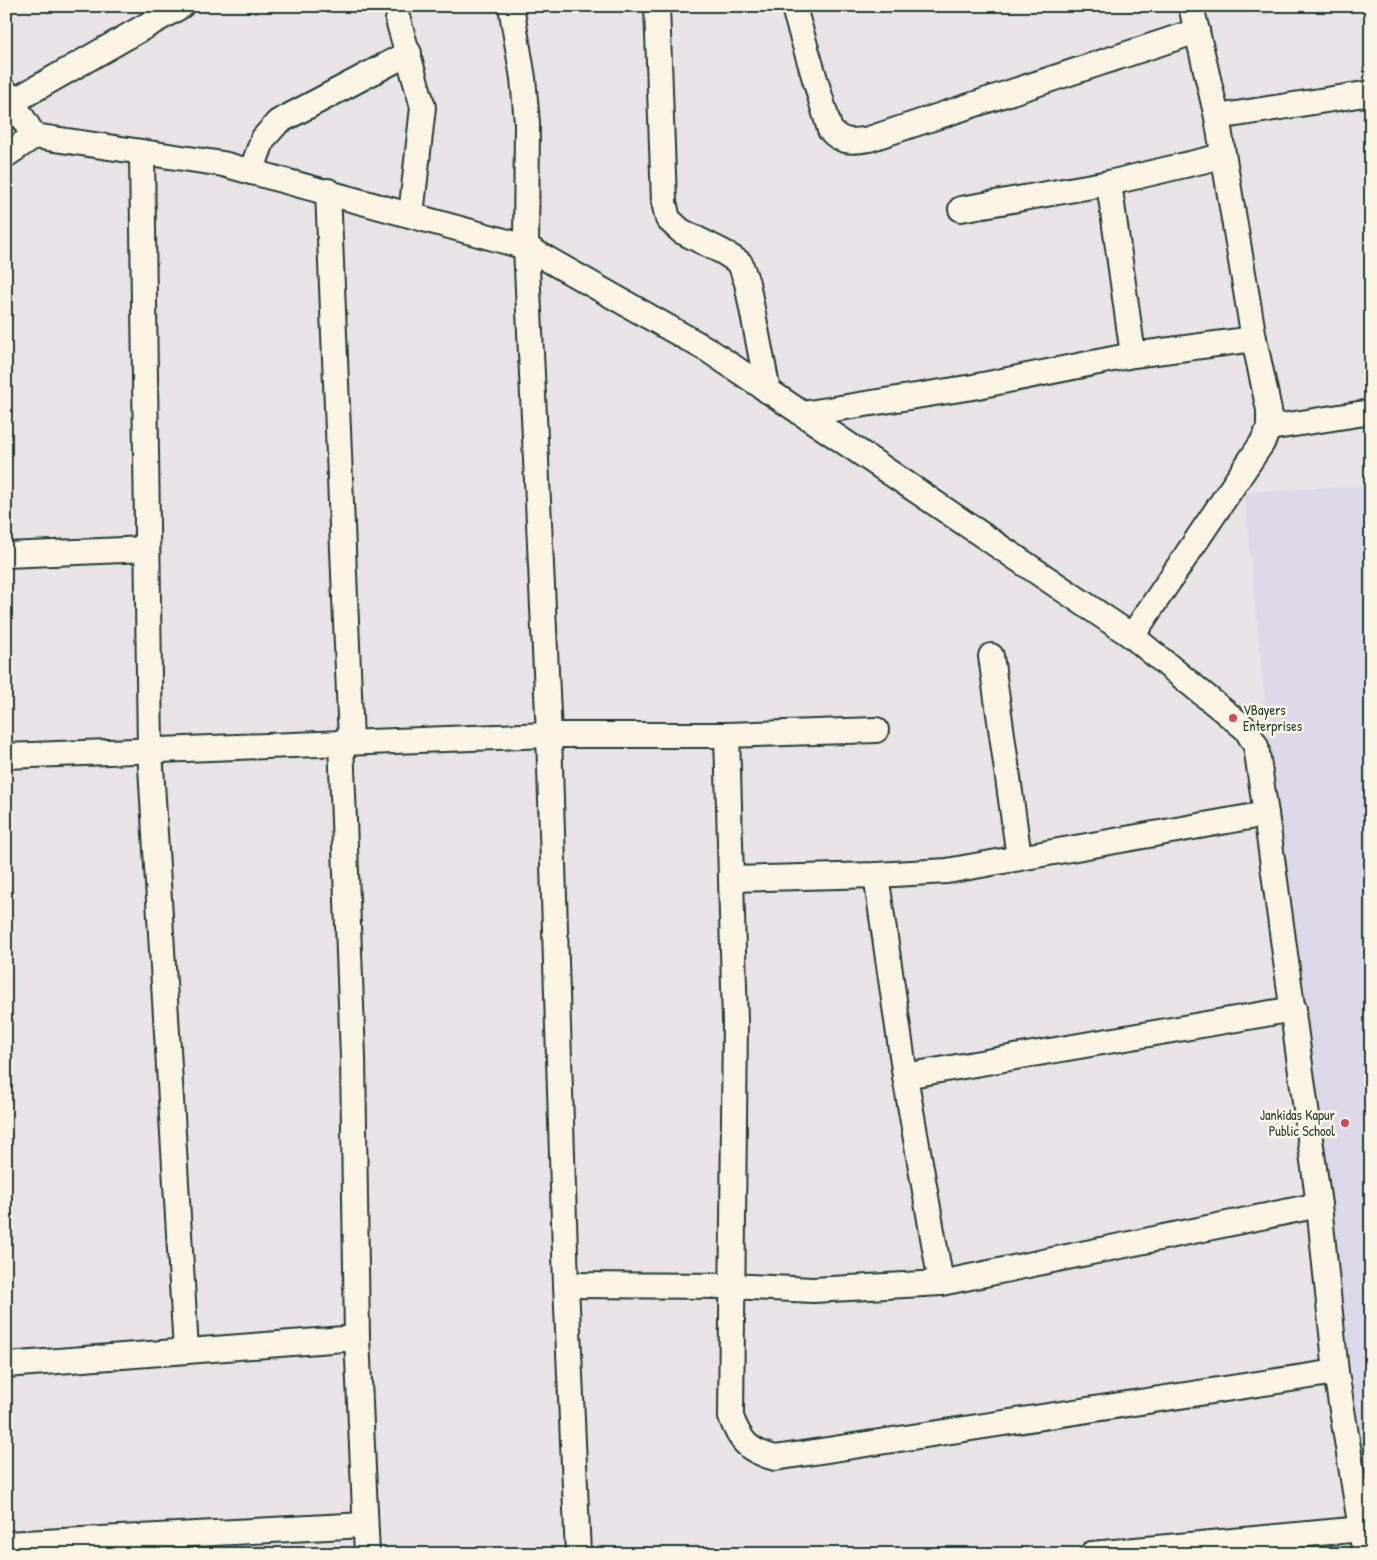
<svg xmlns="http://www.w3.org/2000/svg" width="1377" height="1560" font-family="'Patrick Hand',sans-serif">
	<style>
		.built { fill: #ded9ea }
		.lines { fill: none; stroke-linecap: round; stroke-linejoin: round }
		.minor-casing { stroke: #1f3d34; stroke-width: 28 }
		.minor { stroke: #fcf5e5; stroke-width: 24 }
		.poi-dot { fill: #d1495b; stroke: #fcf5e5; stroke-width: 2 }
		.labels { text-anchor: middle; stroke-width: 5; stroke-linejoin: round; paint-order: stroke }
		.poi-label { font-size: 14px; fill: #1f3d34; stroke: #fcf5e5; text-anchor: start }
	</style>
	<rect width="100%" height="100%" fill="#eae4e8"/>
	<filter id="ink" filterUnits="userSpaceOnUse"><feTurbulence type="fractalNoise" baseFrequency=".02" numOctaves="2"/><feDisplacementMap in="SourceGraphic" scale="10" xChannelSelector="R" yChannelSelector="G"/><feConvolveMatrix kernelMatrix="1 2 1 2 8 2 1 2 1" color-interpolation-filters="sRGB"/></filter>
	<g filter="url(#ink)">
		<g class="built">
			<path d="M1255 6H1323L1257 17Z"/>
			<path d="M1371 485V1524L1267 722 1244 492Z"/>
		</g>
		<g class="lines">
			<defs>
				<g id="minor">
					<path d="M511 6 523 78 527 123 526 247 549 735 566 1285 578 1554"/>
					<path d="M657 6 664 202 668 219 681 231 723 252 740 263 747 283 768 391"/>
					<path d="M796 6V15L830 130C842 143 852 142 869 139L1197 31"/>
					<path d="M398 20 423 107 411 215"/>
					<path d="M6 92 34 136 223 164 526 247 708 350 1132 636 1246 729 1256 746 1266 814 1319 1205 1336 1372 1365 1554"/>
					<path d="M12 102 181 6"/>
					<path d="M1217 117 1371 93"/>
					<path d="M142 154 150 750 186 1350"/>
					<path d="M6 155 34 136"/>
					<path d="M251 172 263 139 278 122 409 53"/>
					<path d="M1109 183 1133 355"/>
					<path d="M328 191 351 741"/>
					<path d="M961 209 1109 183 1223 156"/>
					<path d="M802 414 973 387 1133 355 1254 339"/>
					<path d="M1269 428 1371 412"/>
					<path d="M6 555 147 549"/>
					<path d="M1132 636 1262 443 1269 428V410L1254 339 1217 117 1191 6"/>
					<path d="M991 656 1019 857"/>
					<path d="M727 735 735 1022 731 1417C741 1443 749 1451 775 1458L1336 1372"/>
					<path d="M341 742 353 1057 357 1338 367 1554"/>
					<path d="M6 756 549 735H727L876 730"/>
					<path d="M876 875 905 1076 941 1283"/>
					<path d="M732 879 876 875 947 871 1266 814"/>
					<path d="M905 1076 1294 1009"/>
					<path d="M566 1285 731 1286 813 1290 941 1283 1319 1205"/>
					<path d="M6 1365 357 1338"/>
					<path d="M6 1544 365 1525"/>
					<path d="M1092 1554 1362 1529"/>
				</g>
			</defs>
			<use href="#minor" class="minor-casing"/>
			<use href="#minor" class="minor"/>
		</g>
	</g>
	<g class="poi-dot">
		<circle cx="1233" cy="718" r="5"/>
		<circle cx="1345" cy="1123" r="5"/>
	</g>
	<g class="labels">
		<g class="poi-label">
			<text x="1243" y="715">VBayers<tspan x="1243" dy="16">Enterprises</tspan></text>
			<text x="1335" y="1120" text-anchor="end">Jankidas Kapur<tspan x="1335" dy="16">Public School</tspan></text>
		</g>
	</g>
	<rect width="1377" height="1560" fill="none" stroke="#fcf5e5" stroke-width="25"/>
	<rect x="12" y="12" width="1352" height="1535" fill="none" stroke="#1f3d34" stroke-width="2" filter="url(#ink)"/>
</svg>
